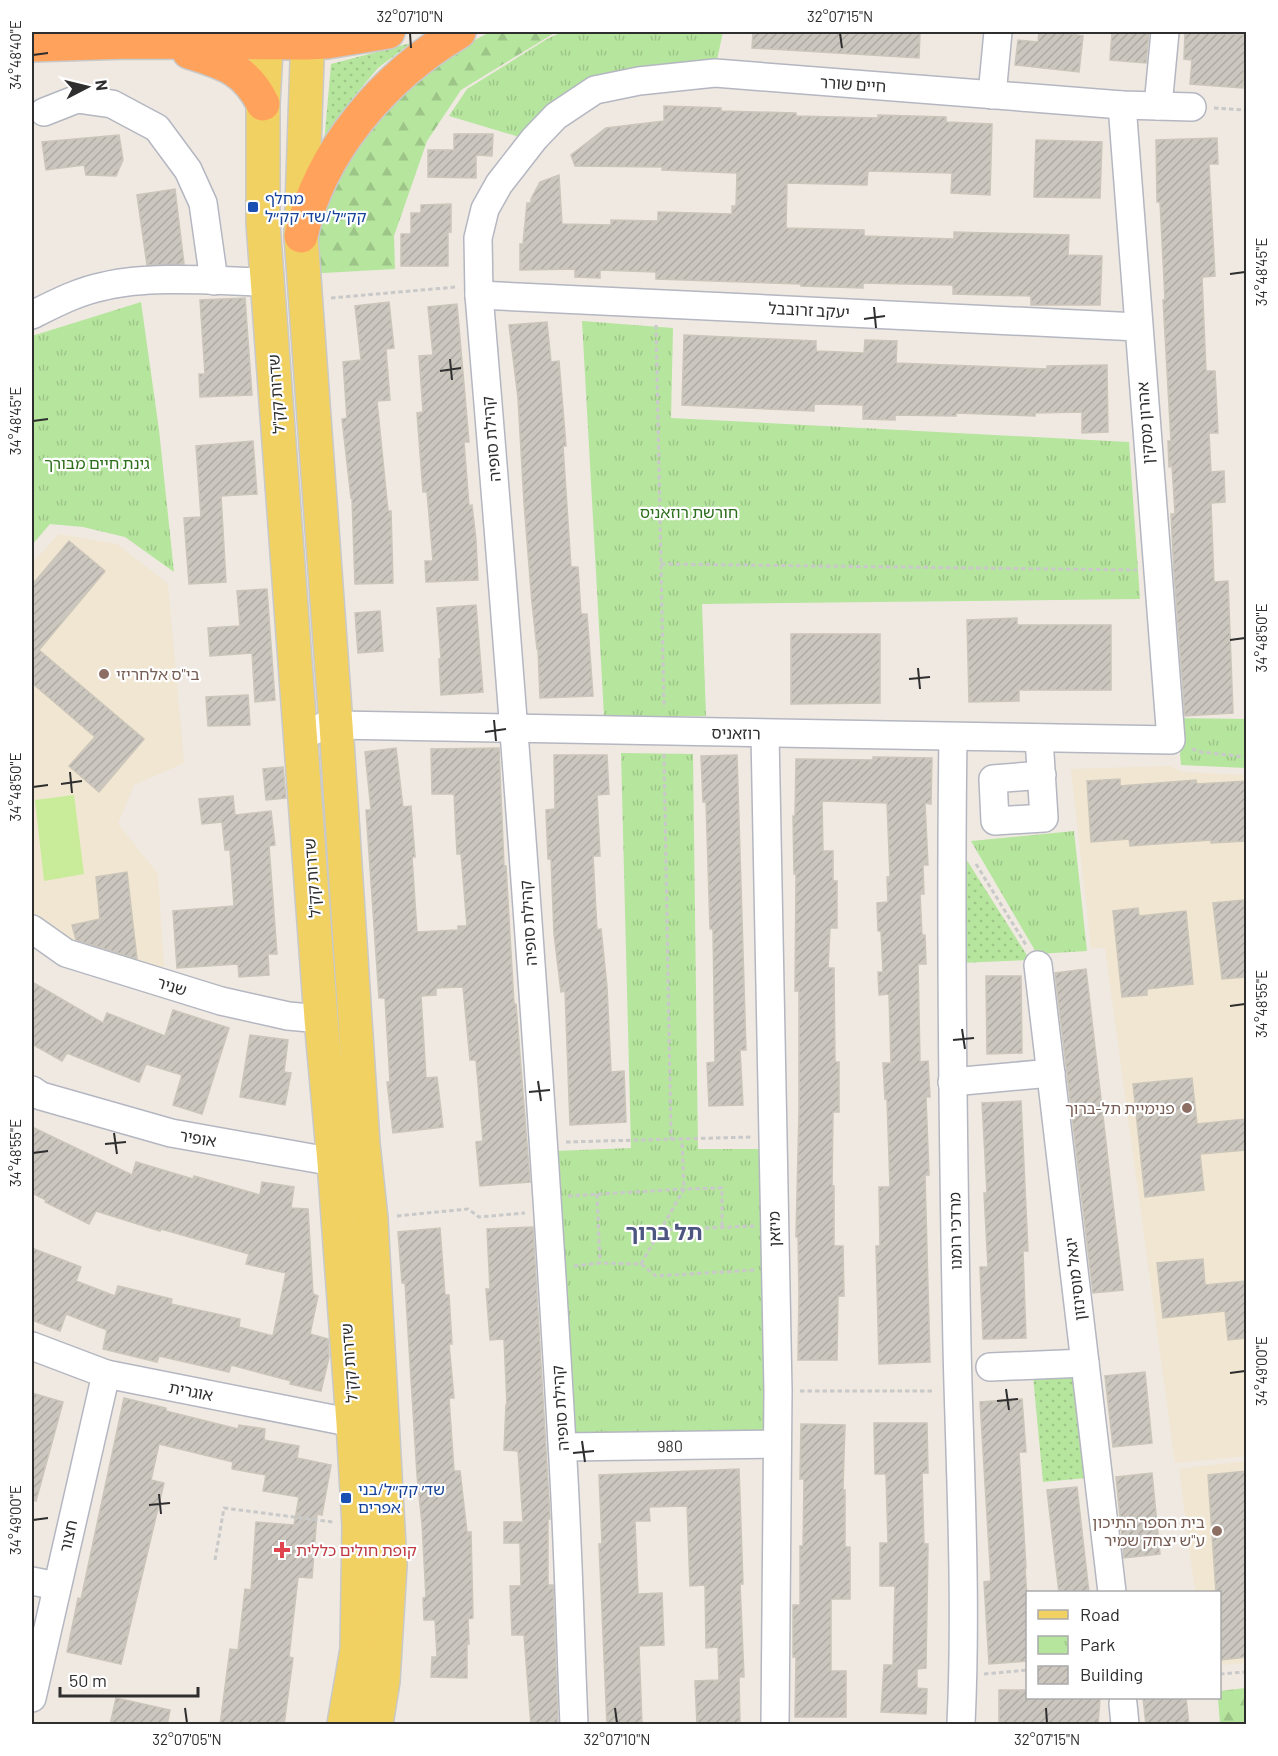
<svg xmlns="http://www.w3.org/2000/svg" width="1278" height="1756" font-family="Barlow,'Noto Sans Hebrew',sans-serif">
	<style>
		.education { fill: #f0e6d1 }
		.grass { fill: url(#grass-dots) }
		.forest { fill: url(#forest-firs) }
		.park { fill: url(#park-tufts) }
		.pitch { fill: #c9ec9a }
		.building { fill: url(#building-hatch); stroke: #cbc5ba; stroke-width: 1.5 }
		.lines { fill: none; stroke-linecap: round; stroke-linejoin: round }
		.minor-casing { stroke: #b4b7c1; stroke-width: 30 }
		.major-casing { stroke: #c9c9c9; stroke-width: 36 }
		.highway-casing { stroke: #c9c9c9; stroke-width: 36 }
		.path { stroke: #c9c9c9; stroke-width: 3; stroke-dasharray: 4.5 3; stroke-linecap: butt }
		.minor { stroke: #fff; stroke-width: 27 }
		.major { stroke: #f2d163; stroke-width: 33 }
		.highway { stroke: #ffa35c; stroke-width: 33 }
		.ticks { fill: none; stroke: #2e2e2e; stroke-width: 2 }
		.transit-dot { fill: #1a4fb4; stroke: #fff; stroke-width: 2 }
		.education-dot { fill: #8d6e63; stroke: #fff; stroke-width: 2 }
		.health-dot { fill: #e0444e; stroke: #fff; stroke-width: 2 }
		.labels { text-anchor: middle; stroke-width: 4.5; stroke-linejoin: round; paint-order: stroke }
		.street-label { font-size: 16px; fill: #2e2e2e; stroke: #fff }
		.transit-label { font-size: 16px; fill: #164399; stroke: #fff; text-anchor: start }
		.park-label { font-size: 16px; fill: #2c6e1b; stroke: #fff }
		.education-label { font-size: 16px; fill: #785e54; stroke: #fff; text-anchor: end }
		.health-label { font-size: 16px; fill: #be3a42; stroke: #fff; text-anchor: start }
		.district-label { font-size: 22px; font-weight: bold; fill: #4d5680; stroke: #fff }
		.neatline { fill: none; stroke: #2e2e2e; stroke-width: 2 }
		.ticks-label { font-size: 15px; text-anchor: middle; fill: #2e2e2e }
	</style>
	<defs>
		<pattern id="grass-dots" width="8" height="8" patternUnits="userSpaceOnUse" patternTransform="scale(1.5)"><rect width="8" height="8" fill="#b6e59e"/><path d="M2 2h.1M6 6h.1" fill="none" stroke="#9dc588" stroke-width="1.8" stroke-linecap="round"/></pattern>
		<pattern id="forest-firs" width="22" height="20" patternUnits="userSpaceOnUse" patternTransform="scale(1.5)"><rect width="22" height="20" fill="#b6e59e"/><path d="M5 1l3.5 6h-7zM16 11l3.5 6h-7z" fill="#9dc588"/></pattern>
		<pattern id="park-tufts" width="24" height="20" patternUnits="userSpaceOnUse" patternTransform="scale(1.5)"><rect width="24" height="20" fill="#b6e59e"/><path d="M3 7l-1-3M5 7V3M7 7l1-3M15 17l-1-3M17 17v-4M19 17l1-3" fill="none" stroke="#9dc588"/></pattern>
		<pattern id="building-hatch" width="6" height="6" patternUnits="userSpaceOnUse" patternTransform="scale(1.5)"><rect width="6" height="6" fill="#cbc7bf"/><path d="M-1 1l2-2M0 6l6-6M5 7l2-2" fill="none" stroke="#afaba4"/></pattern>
	</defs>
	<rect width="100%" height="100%" fill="#efe9e1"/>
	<g class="education">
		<path d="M59 534 117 544 168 584 184 763 134 785 118 824 158 874 164 966 138 975 32 928V563Z"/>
		<path d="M1170 766 1182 772 1246 775V1456L1175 1463 1105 948H1091L1071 769Z"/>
		<path d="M1246 1461V1663L1220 1665V1592H1195L1179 1469Z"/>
	</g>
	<g class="grass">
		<path d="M411 43 378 68 351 100 334 140 324 144 331 64Z"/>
		<path d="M961 851 1030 960 960 963Z"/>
		<path d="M1074 1370 1086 1478 1043 1482 1033 1376Z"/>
	</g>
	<g class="forest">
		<path d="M490 32H556L461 90 427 141 394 236 395 269 305 274 307 237 365 132 426 66Z"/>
		<path d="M1246 1688V1724H1220L1218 1698 1220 1691Z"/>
	</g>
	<g class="park">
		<path d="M562 32H723L715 69 628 79 523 138 449 116 467 89 547 39Z"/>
		<path d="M141 302 159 430 174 572 125 537 83 527 50 524 32 545V336Z"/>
		<path d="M582 321 673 328 671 418 1129 442 1140 599 702 604 706 716H604Z"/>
		<path d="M1177 718 1246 719V768L1181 765Z"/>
		<path d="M621 753 693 754 698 1149H763L766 1434 570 1440 555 1151 631 1148Z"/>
		<path d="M1074 831 1087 951 1037 954 971 841Z"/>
	</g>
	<path class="pitch" d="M74 795 84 874 44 881 35 800Z"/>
	<g class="building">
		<path d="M753 32H920L919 58 752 48Z"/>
		<path d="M1039 32H1070V34L1083 36 1079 72 1015 65 1018 40 1038 42Z"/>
		<path d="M1112 32H1149L1146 63 1110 60Z"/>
		<path d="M1185 32 1246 35 1243 88 1190 84 1192 60 1184 59Z"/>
		<path d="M664 106 721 108V111L796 113V116L878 118V115L946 117V122L992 124 990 195 951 193 952 173 868 171 867 185 787 183 786 228 864 230V236L954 239V232L1069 235 1068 255 1102 256 1100 305H1031V296L953 294V285L863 283V288L801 286V284L656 279V272L600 270V278L575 277V269L520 270V244H523L527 203H531V199L540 182 559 175 562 224 611 225V220L658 221V212L732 214V206H736L737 173 662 170 663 167 575 166 571 155 606 128 664 121Z"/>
		<path d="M454 134H493L492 156 476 155V178L428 177V150H454Z"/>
		<path d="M119 135 123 160 116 176 86 175 84 165 46 170 42 142Z"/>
		<path d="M1217 138 1218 164H1209L1215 276 1202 277 1206 371H1215L1218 433H1209L1211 472 1224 471 1225 502 1211 503 1214 582 1228 581 1233 713 1185 716 1174 572 1171 514H1175L1172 466 1169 467 1168 441H1171L1163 300H1165L1160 202H1157L1156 140Z"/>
		<path d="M1036 140 1102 142 1100 198 1034 197Z"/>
		<path d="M175 189 184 264 147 265 137 195Z"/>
		<path d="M451 204V232H448V266H401V234H411V213H421V205Z"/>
		<path d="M245 298 252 395 200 397 199 374H205L200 300Z"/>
		<path d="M389 302 394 348 386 349 390 400 377 401 388 511H391L393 583 355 584 352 498H351L342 419 347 418 343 362 361 360 355 306Z"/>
		<path d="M457 304 469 442H464L469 506 472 505 476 540 478 580 426 582 425 561H433L427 492H423L417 413 423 412 419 356 433 355 428 307Z"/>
		<path d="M547 322 551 362 559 361 566 446H563L571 567H578L581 614H587L593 696 540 698 538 649H537L532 603 524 503 518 398 509 325Z"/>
		<path d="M684 335 816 341V351L864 353 865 340 897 341 896 363 1047 369V366L1107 365 1108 432 1082 433V412L1035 413V416L956 413V416L895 415V420L863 419V405L814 404V411L682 405Z"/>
		<path d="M253 441 257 494 221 496 226 582 189 584 184 518 201 517 196 446Z"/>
		<path d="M69 541 105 571 39 650 144 739 99 792 69 766 95 737 32 683V585Z"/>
		<path d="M267 589 275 700 255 702 252 653 210 656 208 628 240 626 237 591Z"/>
		<path d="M476 605 483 692 441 695 439 659H441L437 608Z"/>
		<path d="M380 611 383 651 358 653 355 613Z"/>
		<path d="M1017 618V625H1111V690H1019V701L969 702 967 620Z"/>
		<path d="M791 634H880V703L791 704Z"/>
		<path d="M248 695 250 725 208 726 206 697Z"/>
		<path d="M396 748 403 807 411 806 415 857H412L417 932 458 930V926H467L461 854H457L454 794H432L431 749 499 748 504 866H506L514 1004H516L530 1182 480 1186 476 1142 483 1141 476 1060H470L463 987 436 988V995L421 996 426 1078 437 1077 443 1127 393 1133 387 1082H390L385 998H379L366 810H371L365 752Z"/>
		<path d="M554 755H607L609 794 597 795 600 856H593L597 930 601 929 607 987 611 1072 624 1071 626 1122 570 1125 565 991 561 992 554 934 551 859H548L546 810 555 809Z"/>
		<path d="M737 755 746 1050H740L743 1105 709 1106 707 1063 715 1062 713 929H710L706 802H703L701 756Z"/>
		<path d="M873 757 932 758 931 804 925 803 928 865H923L924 894H920L922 935H925L926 964H918L920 1062 928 1061 930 1097H926L929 1175H925L930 1362 879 1364 876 1246H880L879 1187H890L887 1099H885L883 1063H891L889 994 879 995 878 972H883L881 931H878L877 903 888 902 887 877H890L887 803 822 801 823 851H833V881H837V928H830L828 968H834L835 1062H839V1112H833L832 1186H834V1246H843L844 1296H838L837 1360H798L799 1293 798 1237H796L799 1110V991H795L796 874H794L793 816H795L796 759 873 760Z"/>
		<path d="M283 767 286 798 266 800 263 769Z"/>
		<path d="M1120 779V786L1196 780 1197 784 1246 781V841L1211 843V840L1130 846 1129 839 1091 842 1087 781Z"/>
		<path d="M233 796 235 815 271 811 275 845 269 846 277 954H268L269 975 239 977 238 964 177 968 173 911 234 906 230 850H225L222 822 202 824 199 799Z"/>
		<path d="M127 872 137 959 76 940 72 925 100 919 96 877Z"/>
		<path d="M1244 900 1246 924V977L1222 979 1213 903Z"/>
		<path d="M1138 908 1139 916 1186 911 1193 984 1147 989V995L1122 997 1113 911Z"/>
		<path d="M1086 969 1123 1290 1093 1293 1055 973Z"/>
		<path d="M986 976H1021L1022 1053 987 1054Z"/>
		<path d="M32 982 103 1023 107 1013 165 1036 173 1010 229 1028 202 1114 173 1105 182 1075 146 1064 139 1082 67 1053 62 1061 32 1044Z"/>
		<path d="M250 1035 288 1040 284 1072 291 1073 285 1105 240 1097Z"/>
		<path d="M1192 1078 1197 1124 1246 1119V1150L1200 1154 1204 1190 1145 1197 1133 1084Z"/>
		<path d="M1021 1101 1028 1251H1023L1026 1338 983 1339 980 1267H988L984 1193H987L982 1103Z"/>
		<path d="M32 1127 132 1175 136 1162 193 1179 194 1176 260 1195 262 1182 294 1187 291 1208 308 1209 313 1294 318 1296 310 1334 328 1339 329 1357 321 1391 290 1384 291 1381 231 1365 229 1372 159 1356 157 1362 103 1349 107 1330 66 1314 60 1331 32 1320V1248L81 1267 76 1281 115 1296 118 1286 172 1299 171 1304 240 1319 239 1327 273 1336 286 1273 246 1264 249 1254 161 1229 160 1231 96 1211 89 1224 45 1202 46 1200 32 1193Z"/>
		<path d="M533 1227 550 1519H548V1585H553L558 1725H531L524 1635H512L510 1586H521L520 1543H504V1522H523L518 1451 504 1450 506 1405H507L504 1339 490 1340 486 1289H490L487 1229Z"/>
		<path d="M440 1228 445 1295H449L452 1344H449L454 1398H449L454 1471H460L467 1532H471L473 1618 468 1619 469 1644H467V1678L431 1677 432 1657H437L435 1620H424L423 1598 426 1597 422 1524 417 1475 405 1283H402L398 1232Z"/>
		<path d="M1203 1259 1205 1285 1246 1281V1338L1228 1340 1225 1311 1163 1318 1157 1263Z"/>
		<path d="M1145 1372 1152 1443 1113 1447 1105 1376Z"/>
		<path d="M32 1393 63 1402 36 1501 32 1500Z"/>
		<path d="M124 1398 166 1408V1411L238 1429 239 1425 265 1429 264 1440 299 1446 297 1458 331 1465 322 1515 317 1514 312 1578 298 1577 289 1657 293 1658 284 1725H220L230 1649 238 1650 245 1589 251 1590 256 1522 294 1525 299 1497 263 1491 266 1475 232 1469 233 1462 159 1444 151 1480 164 1483 121 1664 67 1652 78 1598 81 1599Z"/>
		<path d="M1022 1399 1026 1452H1019L1026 1568H1025L1028 1612V1661L989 1664 984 1582 991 1581 980 1402Z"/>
		<path d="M874 1423H927L928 1473H922L924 1544H928L926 1668 917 1669V1688L927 1689 926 1714 881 1712 884 1665H893L895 1586H880V1543H888L886 1474H875Z"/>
		<path d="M801 1424 845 1425 843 1490H845V1547H850V1599H831V1671H846V1717H795L796 1657H793V1605H800V1546H803L804 1479H800Z"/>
		<path d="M739 1469 743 1584H740L744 1677H739L740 1725H697L695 1681 719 1680 718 1647 706 1648 705 1585 690 1586 687 1506 649 1507 650 1521H635L638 1594 662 1593 664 1645 639 1646 642 1725H607L599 1544H602L599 1475Z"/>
		<path d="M1246 1471V1657L1221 1660 1220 1593H1216L1208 1475Z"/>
		<path d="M1152 1473 1160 1554 1124 1558 1116 1477Z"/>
		<path d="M1077 1487 1089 1593H1059L1047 1490Z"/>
		<path d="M999 1690H1028V1698H1100L1098 1725H999Z"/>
		<path d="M116 1698 170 1710 167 1725H110Z"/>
		<path d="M1143 1698H1186L1189 1725H1146Z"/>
	</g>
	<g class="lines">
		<defs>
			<g id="minor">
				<path d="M992 95 998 32"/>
				<path d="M1158 106 1165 32"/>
				<path d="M44 112 77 99 112 104 157 128 188 170 203 203 214 281"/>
				<path d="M479 295 1138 327"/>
				<path d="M32 315C56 303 79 291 105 286 151 275 218 281 267 282"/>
				<path d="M765 734 778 1391 775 1724"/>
				<path d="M302 736 324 726 336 725 1171 740 1122 105"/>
				<path d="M953 737C950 940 953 1144 957 1347 960 1473 967 1599 961 1724"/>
				<path d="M1039 738 1044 818 995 821 993 779 1042 775"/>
				<path d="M32 929 66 953 221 1001 288 1016 321 1019"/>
				<path d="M1038 965 1112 1592"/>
				<path d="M952 1082 1051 1073"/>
				<path d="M32 1090 41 1096 171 1133 334 1162 353 1155"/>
				<path d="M32 1346 106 1374 353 1423"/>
				<path d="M990 1367 1085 1363"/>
				<path d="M563 1447 777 1444"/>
				<path d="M32 1581 57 1586"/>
				<path d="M32 1698 106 1374"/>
				<path d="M1123 1704 1125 1724"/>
				<path d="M574 1724C570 1631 568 1537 562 1444 540 1060 511 677 479 295L478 238 485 209 499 184 534 139 556 116 595 90 639 81 715 73 1122 105 1192 107"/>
			</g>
			<g id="major">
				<path d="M267 32 263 104V223L321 1019 334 1162 353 1423 359 1526 357 1649 344 1724"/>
				<path d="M308 32 301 236 336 725 363 1144 371 1219 390 1565 383 1681 376 1724"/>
			</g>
			<g id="highway">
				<path d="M32 45 129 42 307 43 327 42 388 32"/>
				<path d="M189 52C224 63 246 69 263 104"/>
				<path d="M301 236C320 150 385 76 459 32"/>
			</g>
		</defs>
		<use href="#minor" class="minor-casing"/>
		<use href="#major" class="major-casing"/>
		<use href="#highway" class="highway-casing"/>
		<g class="path">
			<path d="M1214 108 1246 110"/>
			<path d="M331 298 456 287"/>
			<path d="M656 325 664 708"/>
			<path d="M661 564 1137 570"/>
			<path d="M1192 749 1201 752 1246 757"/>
			<path d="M664 754 671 1140"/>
			<path d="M976 864 1026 945"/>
			<path d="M566 1142 752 1137"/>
			<path d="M597 1194 600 1263"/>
			<path d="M568 1196 684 1189 722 1188V1228"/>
			<path d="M397 1216 468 1209 479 1217 525 1213"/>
			<path d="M660 1230 754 1226"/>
			<path d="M641 1264 684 1189 682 1139"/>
			<path d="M574 1266 600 1263 641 1264 656 1276 755 1270"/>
			<path d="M800 1391H935"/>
			<path d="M215 1560 224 1508 333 1522"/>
			<path d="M984 1674 1028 1670"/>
			<path d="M1220 1674 1246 1672"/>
		</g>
		<use href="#minor" class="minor"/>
		<use href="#major" class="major"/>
		<use href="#highway" class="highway"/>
	</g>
	<path class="ticks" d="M410 33 411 48M840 33 842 48M33 55 48 53M1230 274 1245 272M874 307 876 328M864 319 885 316M450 359 452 380M440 371 461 368M33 421 48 419M1230 640 1245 638M918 668 920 689M909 679 930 677M494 720 496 741M485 732 506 729M70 772 72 793M61 784 82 781M33 787 48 785M1230 1006 1245 1004M962 1029 965 1049M953 1040 974 1038M538 1081 541 1101M529 1092 550 1090M114 1133 117 1154M105 1144 126 1142M33 1153 48 1151M1230 1373 1245 1371M1006 1389 1009 1410M997 1401 1018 1399M582 1441 585 1462M573 1453 594 1451M159 1494 161 1514M149 1505 170 1503M33 1520 48 1518M185 1708 187 1723M615 1708 617 1723M1046 1708 1047 1723"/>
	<g class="transit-dot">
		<rect x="247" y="201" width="12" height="12" rx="3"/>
		<rect x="340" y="1492" width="12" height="12" rx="3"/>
	</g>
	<g class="education-dot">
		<circle cx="104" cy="674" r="6"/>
		<circle cx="1187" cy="1108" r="6"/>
		<circle cx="1217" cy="1531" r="6"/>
	</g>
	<path class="health-dot" d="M279 1541h6v6h6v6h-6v6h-6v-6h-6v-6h6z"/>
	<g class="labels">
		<g class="street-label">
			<text transform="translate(853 84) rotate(4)" y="6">חיים שורר</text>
			<text transform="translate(809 310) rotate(3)" y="6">יעקב זרובבל</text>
			<text transform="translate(276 394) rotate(-94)" y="6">שדרות קק"ל</text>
			<text transform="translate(1145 423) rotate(-94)" y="6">אהרון מסקין</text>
			<text transform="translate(491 439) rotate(-95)" y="6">קהילת סופיה</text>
			<text transform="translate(736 733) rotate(1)" y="6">רוזאניס</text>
			<text transform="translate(312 878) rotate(-94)" y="6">שדרות קק"ל</text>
			<text transform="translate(528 923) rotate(-94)" y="6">קהילת סופיה</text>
			<text transform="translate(172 986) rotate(17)" y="6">שניר</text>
			<text transform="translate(198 1138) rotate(10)" y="6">אופיר</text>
			<text transform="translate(774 1229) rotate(-91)" y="6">מיזאן</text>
			<text transform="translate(955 1231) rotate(-91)" y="6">מרדכי רומנו</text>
			<text transform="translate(1075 1279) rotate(-97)" y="6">יגאל מוסינזון</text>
			<text transform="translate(349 1363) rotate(-94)" y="6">שדרות קק"ל</text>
			<text transform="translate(191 1391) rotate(11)" y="6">אוגרית</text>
			<text transform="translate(560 1408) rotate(-94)" y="6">קהילת סופיה</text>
			<text transform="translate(670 1446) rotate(-1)" y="6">980</text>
			<text transform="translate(68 1536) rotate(-77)" y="6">חצור</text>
		</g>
		<g class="transit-label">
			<text x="265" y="204">מחלף<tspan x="265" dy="18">קק״ל/שד׳ קק״ל</tspan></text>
			<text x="358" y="1495">שד׳ קק״ל/בני<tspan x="358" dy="18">אפרים</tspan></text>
		</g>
		<g class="park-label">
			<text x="97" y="469">גינת חיים מבורך</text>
			<text x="689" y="518">חורשת רוזאניס</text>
		</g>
		<g class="education-label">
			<text x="116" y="680" text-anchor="start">בי"ס אלחריזי</text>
			<text x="1175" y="1114">פנימיית תל-ברוך</text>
			<text x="1205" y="1528">בית הספר התיכון<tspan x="1205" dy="18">ע"ש יצחק שמיר</tspan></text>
		</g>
		<g class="health-label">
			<text x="296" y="1556">קופת חולים כללית</text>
		</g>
		<g class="district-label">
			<text x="664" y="1240">תל ברוך</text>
		</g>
	</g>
	<rect width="1278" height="1756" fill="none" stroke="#ffffff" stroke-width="66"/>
	<rect x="1026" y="1591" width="195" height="108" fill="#ffffff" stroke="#ababab" stroke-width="1.5"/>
	<rect x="1038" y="1610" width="30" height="9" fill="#f2d163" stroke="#ababab" stroke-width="1.5"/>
	<text x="1080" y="1621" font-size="18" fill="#2e2e2e">Road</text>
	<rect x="1038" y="1636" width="30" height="18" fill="url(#park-tufts)" stroke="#ababab" stroke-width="1.5"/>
	<text x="1080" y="1651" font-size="18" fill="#2e2e2e">Park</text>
	<rect x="1038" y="1666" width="30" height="18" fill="url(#building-hatch)" stroke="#ababab" stroke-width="1.5"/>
	<text x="1080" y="1681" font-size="18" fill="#2e2e2e">Building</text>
	<g transform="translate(87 87) rotate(83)" stroke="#ffffff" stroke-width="4.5" paint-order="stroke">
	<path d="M0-4.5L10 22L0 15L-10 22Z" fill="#2e2e2e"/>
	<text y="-9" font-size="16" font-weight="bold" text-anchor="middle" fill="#2e2e2e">N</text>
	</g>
	<path d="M60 1687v9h138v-9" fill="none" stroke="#2e2e2e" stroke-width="3"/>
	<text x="69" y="1687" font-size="18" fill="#2e2e2e" stroke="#ffffff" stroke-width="4.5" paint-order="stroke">50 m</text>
	<rect x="33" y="33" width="1212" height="1690" class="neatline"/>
	<g class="ticks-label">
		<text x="410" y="22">32°07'10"N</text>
		<text x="840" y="22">32°07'15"N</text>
		<text transform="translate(16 55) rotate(-90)" y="5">34°48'40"E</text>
		<text transform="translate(1262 272) rotate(-90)" y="5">34°48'45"E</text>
		<text transform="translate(16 421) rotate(-90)" y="5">34°48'45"E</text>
		<text transform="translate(1262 638) rotate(-90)" y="5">34°48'50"E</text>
		<text transform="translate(16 787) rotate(-90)" y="5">34°48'50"E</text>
		<text transform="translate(1262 1004) rotate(-90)" y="5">34°48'55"E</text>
		<text transform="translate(16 1153) rotate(-90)" y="5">34°48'55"E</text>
		<text transform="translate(1262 1371) rotate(-90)" y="5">34°49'00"E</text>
		<text transform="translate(16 1520) rotate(-90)" y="5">34°49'00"E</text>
		<text x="187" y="1745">32°07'05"N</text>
		<text x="617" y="1745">32°07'10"N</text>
		<text x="1047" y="1745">32°07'15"N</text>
	</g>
</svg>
